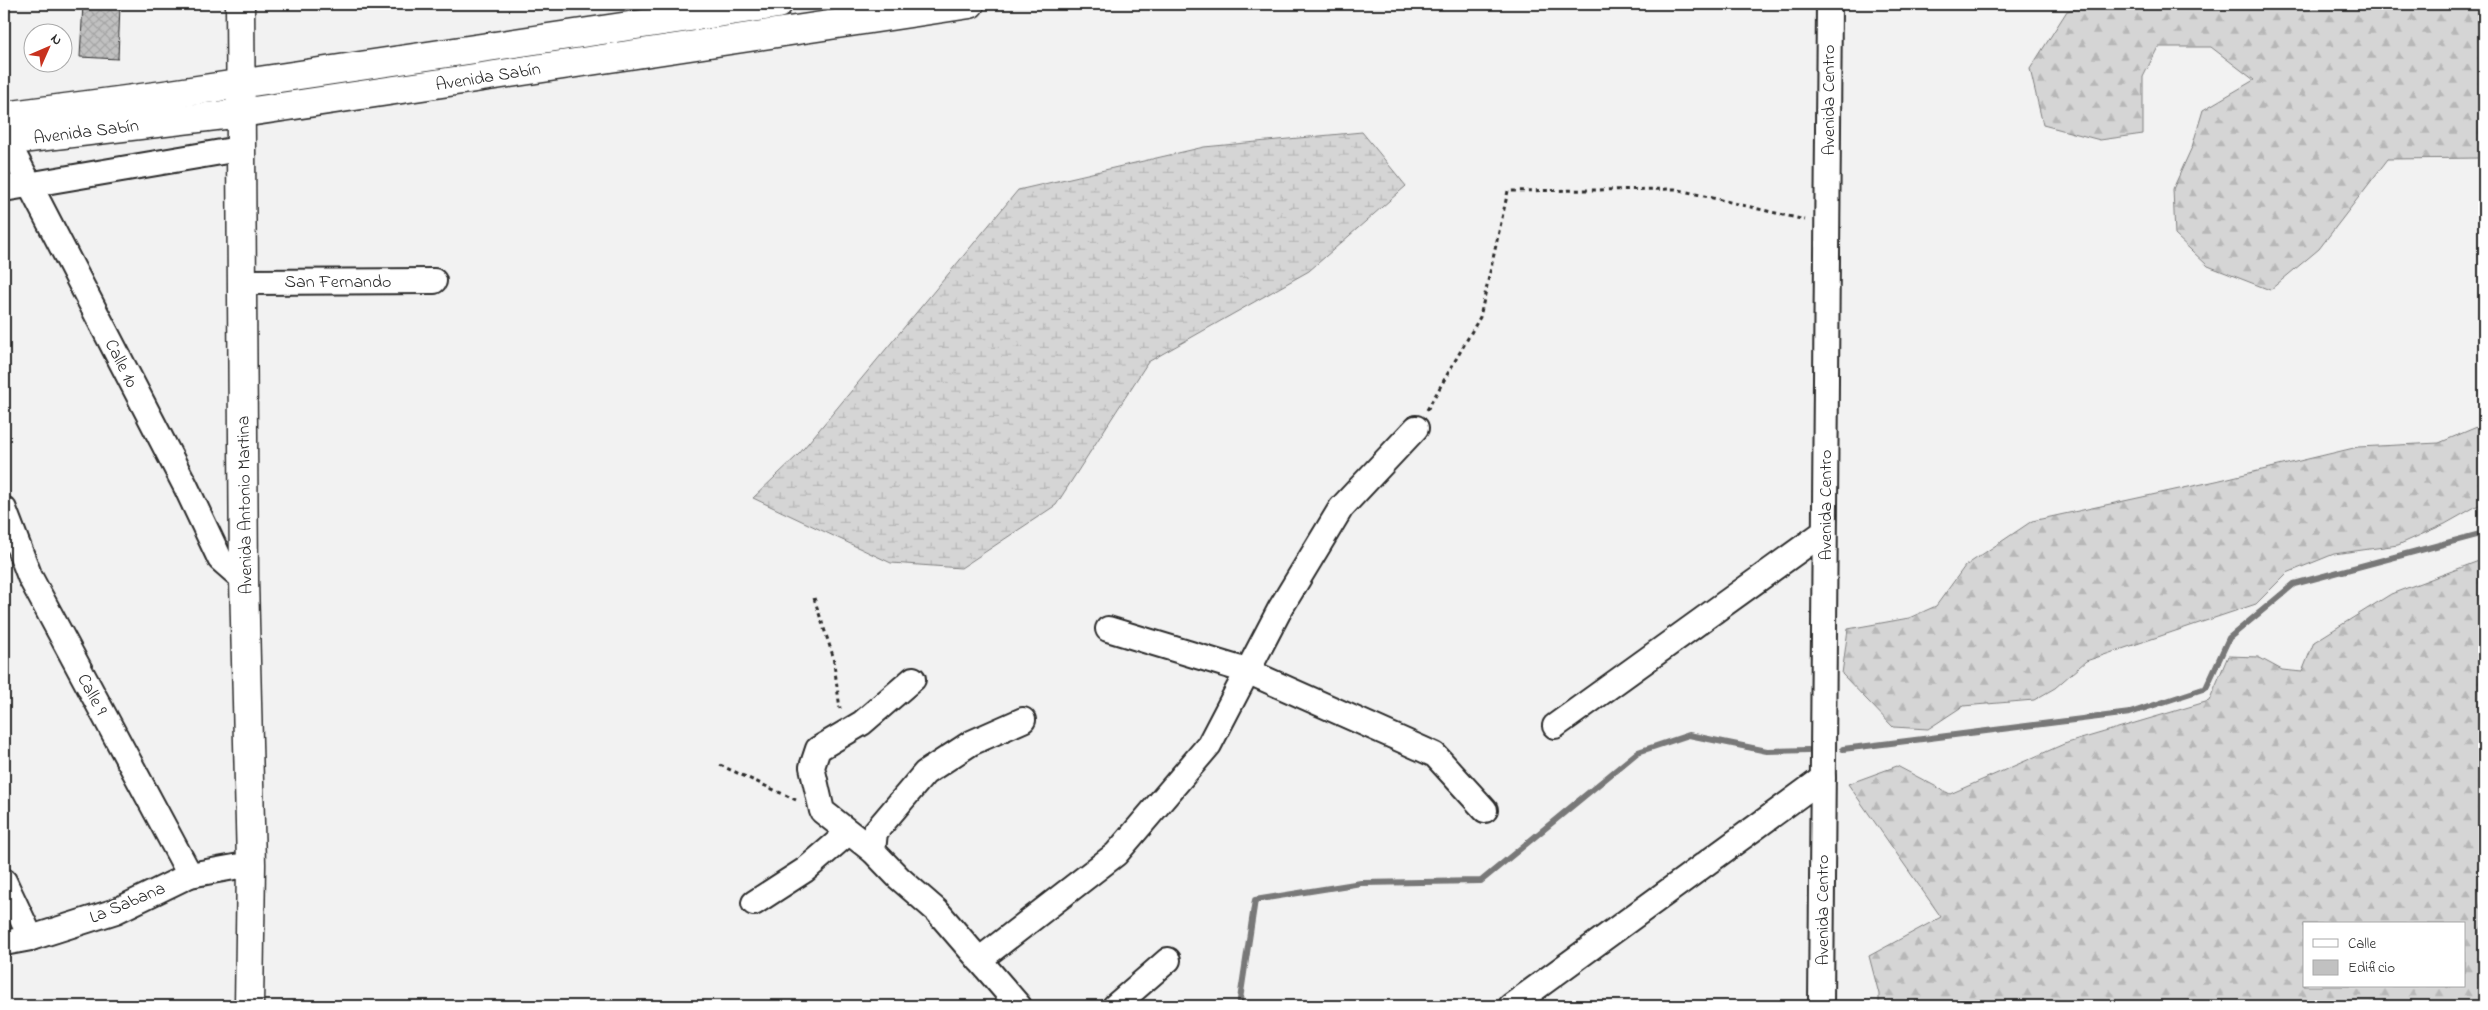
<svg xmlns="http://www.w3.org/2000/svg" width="2488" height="1010" font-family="'Indie Flower',sans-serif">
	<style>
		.forest { fill: url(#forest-firs); stroke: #808080; fill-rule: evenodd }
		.wetland { fill: url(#wetland-marsh); stroke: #808080 }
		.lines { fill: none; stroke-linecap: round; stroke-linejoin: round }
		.stream { stroke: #787878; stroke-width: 6 }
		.building { fill: url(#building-cross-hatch); stroke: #2b2b2b }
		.minor-casing { stroke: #2b2b2b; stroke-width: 28 }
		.tertiary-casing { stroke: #2b2b2b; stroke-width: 31 }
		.secondary-casing { stroke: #2b2b2b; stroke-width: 31 }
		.path { stroke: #2b2b2b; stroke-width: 3; stroke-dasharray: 4 4; stroke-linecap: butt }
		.minor { stroke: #fff; stroke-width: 24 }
		.tertiary { stroke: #fff; stroke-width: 28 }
		.secondary { stroke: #fff; stroke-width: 28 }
		.labels { text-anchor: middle; stroke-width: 4.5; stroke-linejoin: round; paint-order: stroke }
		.street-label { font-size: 18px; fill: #2b2b2b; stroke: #fff }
	</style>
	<defs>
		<pattern id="forest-firs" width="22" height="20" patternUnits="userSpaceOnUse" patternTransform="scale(1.25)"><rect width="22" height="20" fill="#d5d5d5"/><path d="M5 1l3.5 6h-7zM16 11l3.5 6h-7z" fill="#b7b7b7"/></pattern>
		<pattern id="wetland-marsh" width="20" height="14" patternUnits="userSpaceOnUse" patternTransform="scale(1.25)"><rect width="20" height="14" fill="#d5d5d5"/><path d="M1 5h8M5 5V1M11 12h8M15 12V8" fill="none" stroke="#b7b7b7"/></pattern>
		<pattern id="building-cross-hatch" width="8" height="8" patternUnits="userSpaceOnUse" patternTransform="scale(1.25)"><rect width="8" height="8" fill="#c1c1c1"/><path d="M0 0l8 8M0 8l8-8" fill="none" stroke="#a6a6a6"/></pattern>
	</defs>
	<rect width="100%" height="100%" fill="#f2f2f2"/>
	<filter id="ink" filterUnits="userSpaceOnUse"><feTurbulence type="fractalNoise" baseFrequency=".02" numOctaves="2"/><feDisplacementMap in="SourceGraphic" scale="10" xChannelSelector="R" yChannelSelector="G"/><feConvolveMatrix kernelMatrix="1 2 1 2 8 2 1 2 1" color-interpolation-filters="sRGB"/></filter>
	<g filter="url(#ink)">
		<g class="forest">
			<path d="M2097 4H2484V160L2480 158 2388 159 2319 249 2270 290 2208 266 2175 235 2173 189 2192 147 2203 110 2254 80 2211 47H2158L2143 77V134L2100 140 2043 125 2030 69 2067 11Z"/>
			<path d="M2484 424V502L2445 524 2398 545 2334 554 2287 573 2256 604 2086 661 2055 688 2034 700 1963 706 1928 729 1893 727 1842 674 1848 629 1909 618 1936 606 1965 566 2032 521 2216 481 2358 447 2439 443Z"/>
			<path d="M2484 559V1006H1879V994L1869 956 1941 917 1848 784 1897 766 1950 794 2064 744 2209 701 2228 656 2258 657 2282 670 2302 672 2314 642 2391 594ZM2304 924H2464V986H2304Z"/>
		</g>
		<path class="wetland" d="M1362 132 1406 186 1309 271 1148 362 1056 505 961 568 891 563 753 498 799 454 1018 190 1204 147Z"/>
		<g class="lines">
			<g class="stream">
				<path d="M1843 749 2130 713 2206 688 2229 638 2294 584 2484 533"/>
				<path d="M1239 1006 1255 900 1361 883 1481 881 1638 752 1689 735 1767 751 1808 750"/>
			</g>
		</g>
		<path class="building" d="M83 4H120L118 59 80 57Z"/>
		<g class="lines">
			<defs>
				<g id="minor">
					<path d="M7 141 186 487 220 559 244 580"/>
					<path d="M4 189 239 149"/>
					<path d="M242 282 434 281"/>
					<path d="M4 509 30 577 190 875"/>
					<path d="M1108 629 1247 671 1422 749 1435 755 1485 810"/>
					<path d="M913 679 862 723 818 749 812 767 822 811 873 851 899 878 937 911 1019 1006"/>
					<path d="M1555 726 1824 532"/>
					<path d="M873 851 875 832 925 773 971 743 1023 720"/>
					<path d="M4 881 31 938"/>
					<path d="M754 903 805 870 848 833"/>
					<path d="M4 943 31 938 116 911 190 875 251 864"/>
					<path d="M979 960 1116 854 1209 745 1280 609 1341 508 1416 428"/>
					<path d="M1115 1006 1168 960"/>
					<path d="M1511 1006 1823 778"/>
					<path d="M1821 1006 1829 4"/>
				</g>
				<path id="tertiary" d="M240 4 244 580 251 864 249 1006"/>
				<g id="secondary">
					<path d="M4 116 164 95 778 4"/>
					<path d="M4 141 241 113 970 4"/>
				</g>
			</defs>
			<use href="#minor" class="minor-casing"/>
			<use href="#tertiary" class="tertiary-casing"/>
			<use href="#secondary" class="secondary-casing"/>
			<g class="path">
				<path d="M1427 410 1480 317 1508 191 1675 189 1805 220"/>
				<path d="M814 598 833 656 840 709"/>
				<path d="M720 765 796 800"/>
			</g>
			<use href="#minor" class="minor"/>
			<use href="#tertiary" class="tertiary"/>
			<use href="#secondary" class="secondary"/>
		</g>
	</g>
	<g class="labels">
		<g class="street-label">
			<text transform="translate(488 76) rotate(-9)" y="6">Avenida Sabín</text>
			<text transform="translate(1828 100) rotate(-90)" y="6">Avenida Centro</text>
			<text transform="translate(86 131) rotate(-7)" y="6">Avenida Sabín</text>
			<text x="338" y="287">San Fernando</text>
			<text transform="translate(122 363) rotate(63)" y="6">Calle 10</text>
			<text transform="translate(244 505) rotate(-91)" y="6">Avenida Antonio Martina</text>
			<text transform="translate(1825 505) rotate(-90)" y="6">Avenida Centro</text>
			<text transform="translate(93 694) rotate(62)" y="6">Calle 9</text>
			<text transform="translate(127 902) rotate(-23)" y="6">La Sabana</text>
			<text transform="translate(1822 910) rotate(-90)" y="6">Avenida Centro</text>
		</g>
	</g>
	<rect width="2488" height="1010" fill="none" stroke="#fff" stroke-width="20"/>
	<rect x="10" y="10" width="2468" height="990" fill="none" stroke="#2b2b2b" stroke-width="2" filter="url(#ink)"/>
	<rect x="2303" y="922" width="162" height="65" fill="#ffffff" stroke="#aaaaaa"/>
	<rect x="2313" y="939" width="25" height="8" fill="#ffffff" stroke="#aaaaaa"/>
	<text x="2348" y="948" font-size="15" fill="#2b2b2b">Calle</text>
	<rect x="2313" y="960" width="25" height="15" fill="#c1c1c1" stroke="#aaaaaa"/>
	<text x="2348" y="972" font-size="15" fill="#2b2b2b">Edificio</text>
	<g transform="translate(48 48) rotate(45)"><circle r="24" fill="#ffffff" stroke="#aaaaaa"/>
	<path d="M0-4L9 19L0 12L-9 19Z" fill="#c8321e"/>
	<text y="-8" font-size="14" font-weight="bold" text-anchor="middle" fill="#2b2b2b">N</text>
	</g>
</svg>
